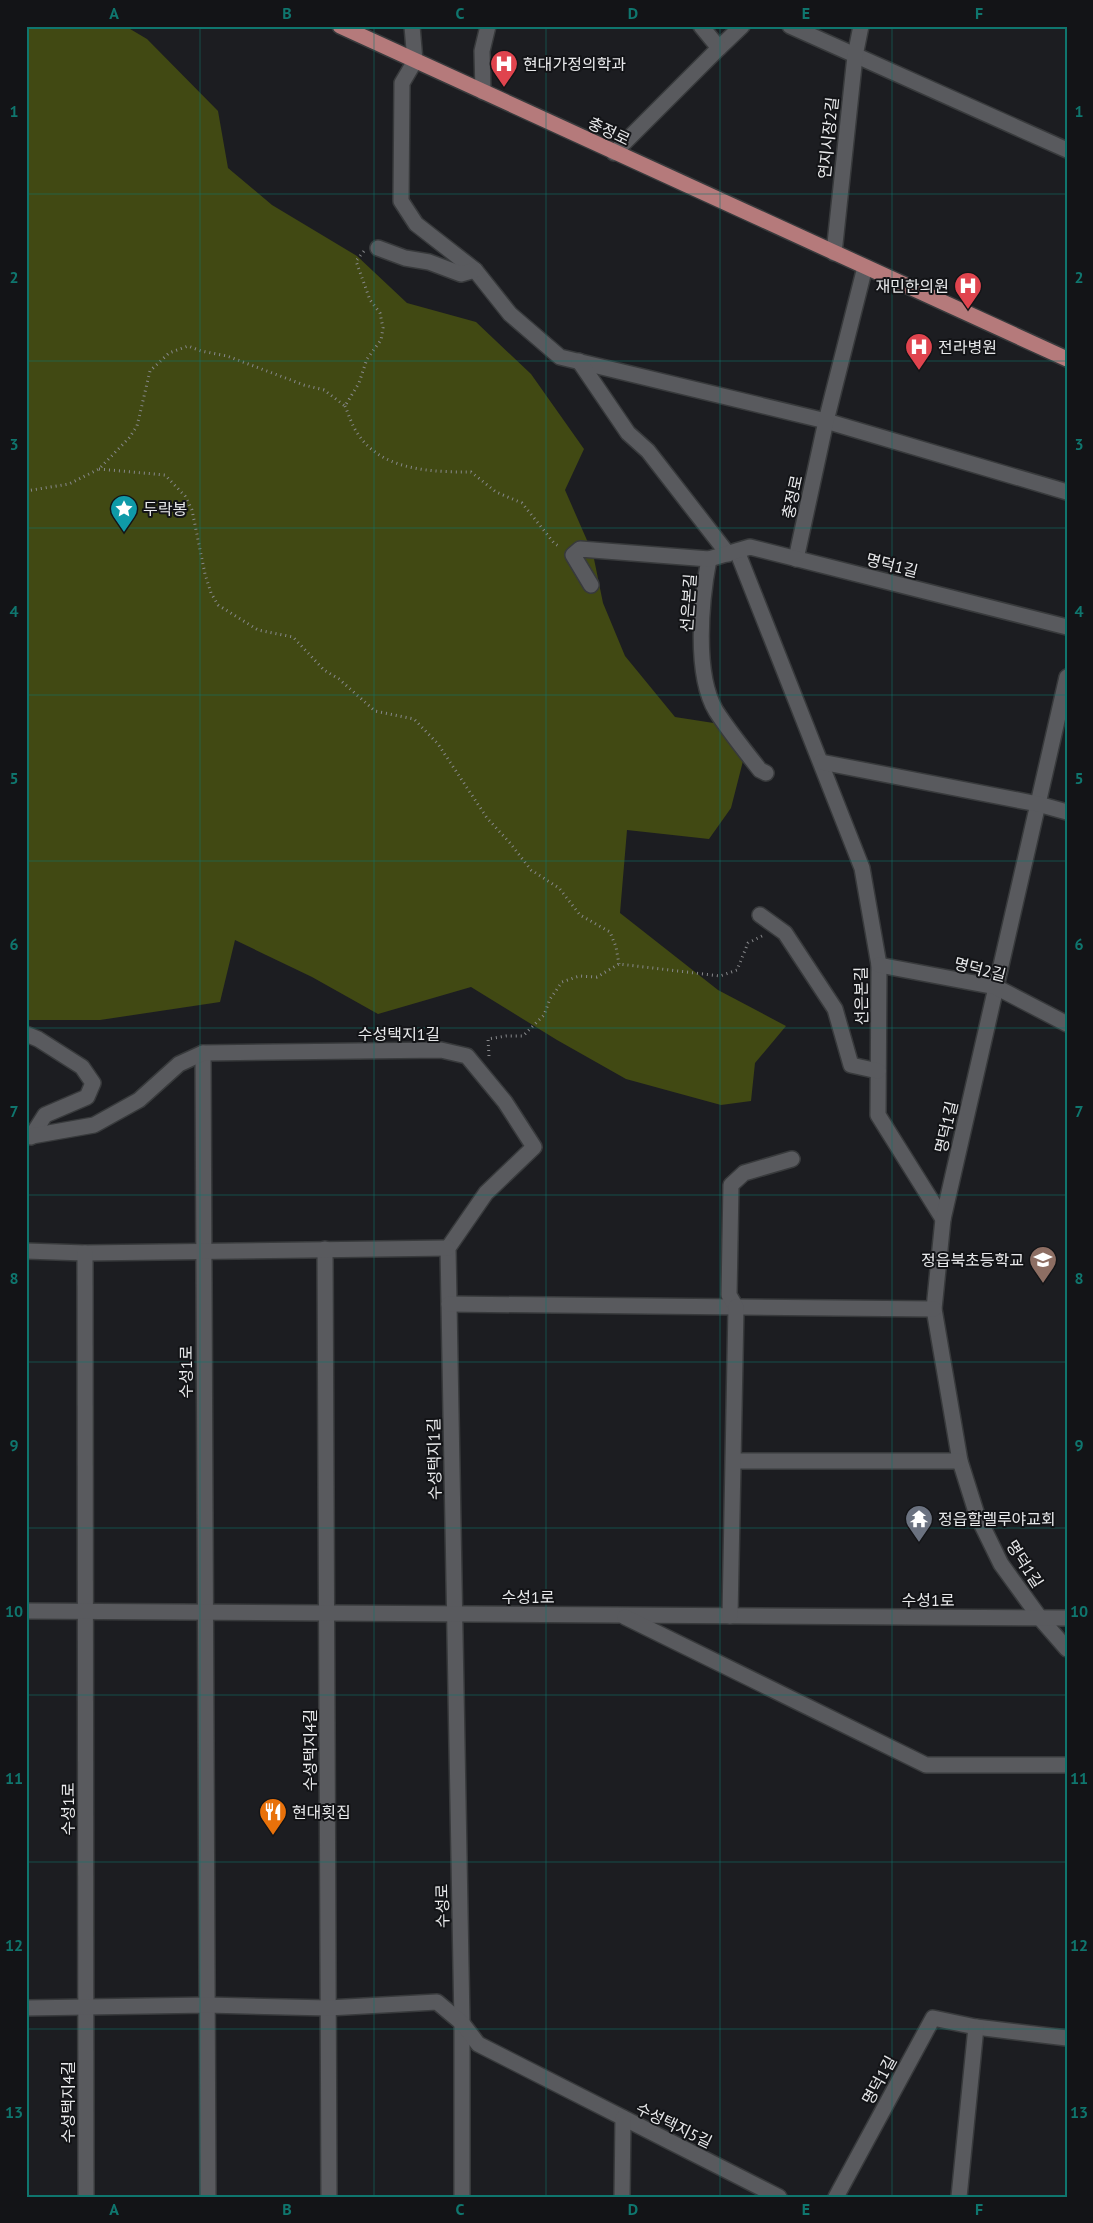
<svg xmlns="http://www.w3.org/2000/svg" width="1093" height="2223" font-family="'PT Sans','Noto Sans KR',sans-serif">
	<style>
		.forest { fill: #414913 }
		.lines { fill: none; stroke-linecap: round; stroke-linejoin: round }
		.minor-casing { stroke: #383a3c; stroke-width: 18 }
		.major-casing { stroke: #383a3c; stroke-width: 18 }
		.path { stroke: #87888b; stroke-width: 3; stroke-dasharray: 1 4; stroke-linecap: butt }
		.minor { stroke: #595a5e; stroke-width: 15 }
		.major { stroke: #b57a7b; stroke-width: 15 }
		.grid { fill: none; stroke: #0f766e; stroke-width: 1; stroke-opacity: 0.55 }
		.labels { text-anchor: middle; stroke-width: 4; stroke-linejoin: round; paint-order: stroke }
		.poi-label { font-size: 16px; fill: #e8e9eb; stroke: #131417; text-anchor: start }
		.street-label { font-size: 16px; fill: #e8e9eb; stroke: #131417 }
		.neatline { fill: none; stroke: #0f766e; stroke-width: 2 }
		.grid-label { font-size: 16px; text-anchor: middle; font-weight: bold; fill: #0f766e }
	</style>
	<rect width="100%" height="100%" fill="#1c1d21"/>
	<path class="forest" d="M26 26H125L147 39 218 111 228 168 272 205 357 256 407 303 476 322 531 374 584 449 565 490 593 554 603 603 625 656 675 717 720 724 743 761 731 808 709 839 627 830 620 913 718 990 786 1026 755 1063 751 1101 721 1105 626 1079 557 1040 471 987 378 1014 312 977 235 940 220 1002 100 1020H26Z"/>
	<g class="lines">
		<defs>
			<g id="minor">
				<path d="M412 26 415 61 402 83 401 201 416 224 475 270 510 314 560 357 826 421 1067 492"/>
				<path d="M790 26 1067 150"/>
				<path d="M719 48 742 26"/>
				<path d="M483 92 482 51 488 26"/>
				<path d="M614 153 719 48 701 26"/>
				<path d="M378 248 405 258 429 262 461 274 475 270"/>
				<path d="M834 253 855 56 861 26"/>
				<path d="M579 361 628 433 648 451 728 554"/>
				<path d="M737 551 862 868 879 965 878 1115 943 1219"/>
				<path d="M709 559C701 600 694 674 716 711 729 731 745 751 760 770L766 773"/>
				<path d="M796 559 826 421 865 267"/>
				<path d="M591 585 573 555 580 549 709 559 750 547 1067 627"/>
				<path d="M1067 677 943 1219 934 1309 960 1461 977 1515 1001 1564 1040 1618 1067 1649"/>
				<path d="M821 762 1038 804 1067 812"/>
				<path d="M760 915 785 933 835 1009 851 1065 878 1071"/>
				<path d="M879 965 996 987 1067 1024"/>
				<path d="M26 1034 38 1039 82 1067 93 1083 87 1097 45 1115 31 1137"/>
				<path d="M203 1053 208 2197"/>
				<path d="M26 1137 94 1125 139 1100 179 1064 203 1053 441 1050 467 1056 505 1102 534 1147 486 1193 448 1248 462 2023V2197"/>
				<path d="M325 1249 329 2197"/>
				<path d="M26 1251 85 1253 448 1248"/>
				<path d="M85 1253 86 2197"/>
				<path d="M449 1304 934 1309"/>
				<path d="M736 1307 729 1295 731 1185 744 1173 792 1159"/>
				<path d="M735 1461H960"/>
				<path d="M26 1611 1067 1618"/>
				<path d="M730 1616 736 1307"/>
				<path d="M625 1617 926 1765H1067"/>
				<path d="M26 2008 207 2005 328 2008 437 2002 462 2023 478 2044 779 2197"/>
				<path d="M622 2197 623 2118"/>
				<path d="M836 2197 933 2018 976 2027 1067 2038"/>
				<path d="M959 2197 976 2027"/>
			</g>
			<path id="major" d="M340 26 1067 359"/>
		</defs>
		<use href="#minor" class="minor-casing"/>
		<use href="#major" class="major-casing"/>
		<g class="path">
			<path d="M345 406C349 415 352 426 358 434 382 471 432 472 471 472L496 492 522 503 554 543 560 547"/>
			<path d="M99 469 165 475 185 496 192 510 205 574 211 593 218 605 258 630 293 637 324 670 339 679 375 711 414 719 438 744 487 818 510 843 531 870 559 888 580 915 610 932 616 947 619 964"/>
			<path d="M26 491 69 484 99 469 129 438 137 426 150 371 169 353 188 346 201 351 227 356 304 385 324 390 345 406 359 383 367 359 381 340 383 328 380 313 370 300 356 261 364 251"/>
			<path d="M489 1056 488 1039 506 1036H523L544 1015 550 999 562 982 579 976 597 977 619 964 720 976 737 970 748 943 762 936"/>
		</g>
		<use href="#minor" class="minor"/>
		<use href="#major" class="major"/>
	</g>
	<path class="grid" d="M200 26V2197M374 26V2197M546 26V2197M720 26V2197M892 26V2197M26 194H1067M26 361H1067M26 528H1067M26 695H1067M26 861H1067M26 1028H1067M26 1195H1067M26 1362H1067M26 1528H1067M26 1695H1067M26 1862H1067M26 2029H1067"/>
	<defs>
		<symbol id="hospital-pin" viewBox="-11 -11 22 30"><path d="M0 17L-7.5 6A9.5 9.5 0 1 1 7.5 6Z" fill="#e0444e" stroke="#131417"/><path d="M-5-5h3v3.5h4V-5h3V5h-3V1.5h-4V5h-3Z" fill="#fff"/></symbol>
		<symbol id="sight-pin" viewBox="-11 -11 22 30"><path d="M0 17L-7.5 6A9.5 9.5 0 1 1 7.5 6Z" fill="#0f9aa8" stroke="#131417"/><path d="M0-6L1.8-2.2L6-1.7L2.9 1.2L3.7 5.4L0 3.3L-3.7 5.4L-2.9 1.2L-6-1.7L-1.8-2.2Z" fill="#fff"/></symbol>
		<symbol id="school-pin" viewBox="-11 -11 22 30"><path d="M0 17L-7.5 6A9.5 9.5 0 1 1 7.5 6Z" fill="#8d6e63" stroke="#131417"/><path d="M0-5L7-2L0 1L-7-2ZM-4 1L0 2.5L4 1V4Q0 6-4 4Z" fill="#fff"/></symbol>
		<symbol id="temple-pin" viewBox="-11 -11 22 30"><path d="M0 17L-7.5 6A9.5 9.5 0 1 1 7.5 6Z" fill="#6b7280" stroke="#131417"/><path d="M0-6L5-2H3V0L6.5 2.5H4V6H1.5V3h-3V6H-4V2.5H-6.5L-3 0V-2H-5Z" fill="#fff"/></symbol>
		<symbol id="restaurant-pin" viewBox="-11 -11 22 30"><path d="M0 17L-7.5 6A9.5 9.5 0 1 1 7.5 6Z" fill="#e8710a" stroke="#131417"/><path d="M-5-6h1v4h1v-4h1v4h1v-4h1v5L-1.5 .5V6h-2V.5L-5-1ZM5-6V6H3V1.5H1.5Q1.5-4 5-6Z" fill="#fff"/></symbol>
	</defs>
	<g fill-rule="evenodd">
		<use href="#hospital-pin" x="488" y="48" width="32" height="43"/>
		<use href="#hospital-pin" x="952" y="270" width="32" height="43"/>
		<use href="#hospital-pin" x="903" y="331" width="32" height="43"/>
		<use href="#sight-pin" x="108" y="493" width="32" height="43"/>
		<use href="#school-pin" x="1027" y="1244" width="32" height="43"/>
		<use href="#temple-pin" x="903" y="1503" width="32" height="43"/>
		<use href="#restaurant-pin" x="257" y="1796" width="32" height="43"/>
	</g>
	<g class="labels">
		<g class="poi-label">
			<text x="523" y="70">현대가정의학과</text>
			<text x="949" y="292" text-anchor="end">재민한의원</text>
			<text x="938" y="353">전라병원</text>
			<text x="143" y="515">두락봉</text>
			<text x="1024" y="1266" text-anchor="end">정읍북초등학교</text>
			<text x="938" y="1525">정읍할렐루야교회</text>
			<text x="292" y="1818">현대횟집</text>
		</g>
		<g class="street-label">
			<text transform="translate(609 131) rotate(25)" y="6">충정로</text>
			<text transform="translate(828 138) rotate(-84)" y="6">연지시장2길</text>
			<text transform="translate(792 497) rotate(-78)" y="6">충정로</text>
			<text transform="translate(892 565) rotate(14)" y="6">명덕1길</text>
			<text transform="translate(688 603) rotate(-86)" y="6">선은본길</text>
			<text transform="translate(980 969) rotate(14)" y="6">명덕2길</text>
			<text transform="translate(861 996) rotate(-91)" y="6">선은본길</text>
			<text x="399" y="1040">수성택지1길</text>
			<text transform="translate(946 1127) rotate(-77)" y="6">명덕1길</text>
			<text transform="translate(186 1372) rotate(-90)" y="6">수성1로</text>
			<text transform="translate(434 1459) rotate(-91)" y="6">수성택지1길</text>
			<text transform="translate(1025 1564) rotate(57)" y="6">명덕1길</text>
			<text x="528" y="1603">수성1로</text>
			<text x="928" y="1606">수성1로</text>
			<text transform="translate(310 1750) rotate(-90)" y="6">수성택지4길</text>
			<text transform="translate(68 1809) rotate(-90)" y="6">수성1로</text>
			<text transform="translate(442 1906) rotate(-91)" y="6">수성로</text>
			<text transform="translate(879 2080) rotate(-61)" y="6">명덕1길</text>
			<text transform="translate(68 2102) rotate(-90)" y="6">수성택지4길</text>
			<text transform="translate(674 2125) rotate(26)" y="6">수성택지5길</text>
		</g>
	</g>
	<rect width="1093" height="2223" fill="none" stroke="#131417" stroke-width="55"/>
	<rect x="28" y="28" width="1038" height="2168" class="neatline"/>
	<g class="grid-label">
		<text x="114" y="19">A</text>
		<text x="287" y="19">B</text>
		<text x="460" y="19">C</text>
		<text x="633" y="19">D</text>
		<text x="806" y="19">E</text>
		<text x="979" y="19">F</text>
		<text x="14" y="117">1</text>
		<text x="1079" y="117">1</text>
		<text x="14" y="283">2</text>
		<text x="1079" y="283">2</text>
		<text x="14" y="450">3</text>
		<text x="1079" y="450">3</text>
		<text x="14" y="617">4</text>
		<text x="1079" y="617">4</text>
		<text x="14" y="784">5</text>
		<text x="1079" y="784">5</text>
		<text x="14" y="950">6</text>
		<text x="1079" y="950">6</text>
		<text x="14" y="1117">7</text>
		<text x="1079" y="1117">7</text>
		<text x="14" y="1284">8</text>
		<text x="1079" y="1284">8</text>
		<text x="14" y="1451">9</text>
		<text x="1079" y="1451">9</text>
		<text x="14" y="1617">10</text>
		<text x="1079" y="1617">10</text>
		<text x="14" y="1784">11</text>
		<text x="1079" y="1784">11</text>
		<text x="14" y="1951">12</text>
		<text x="1079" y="1951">12</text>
		<text x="14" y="2118">13</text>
		<text x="1079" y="2118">13</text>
		<text x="114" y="2215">A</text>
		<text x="287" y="2215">B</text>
		<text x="460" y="2215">C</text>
		<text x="633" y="2215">D</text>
		<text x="806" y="2215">E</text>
		<text x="979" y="2215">F</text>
	</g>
</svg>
